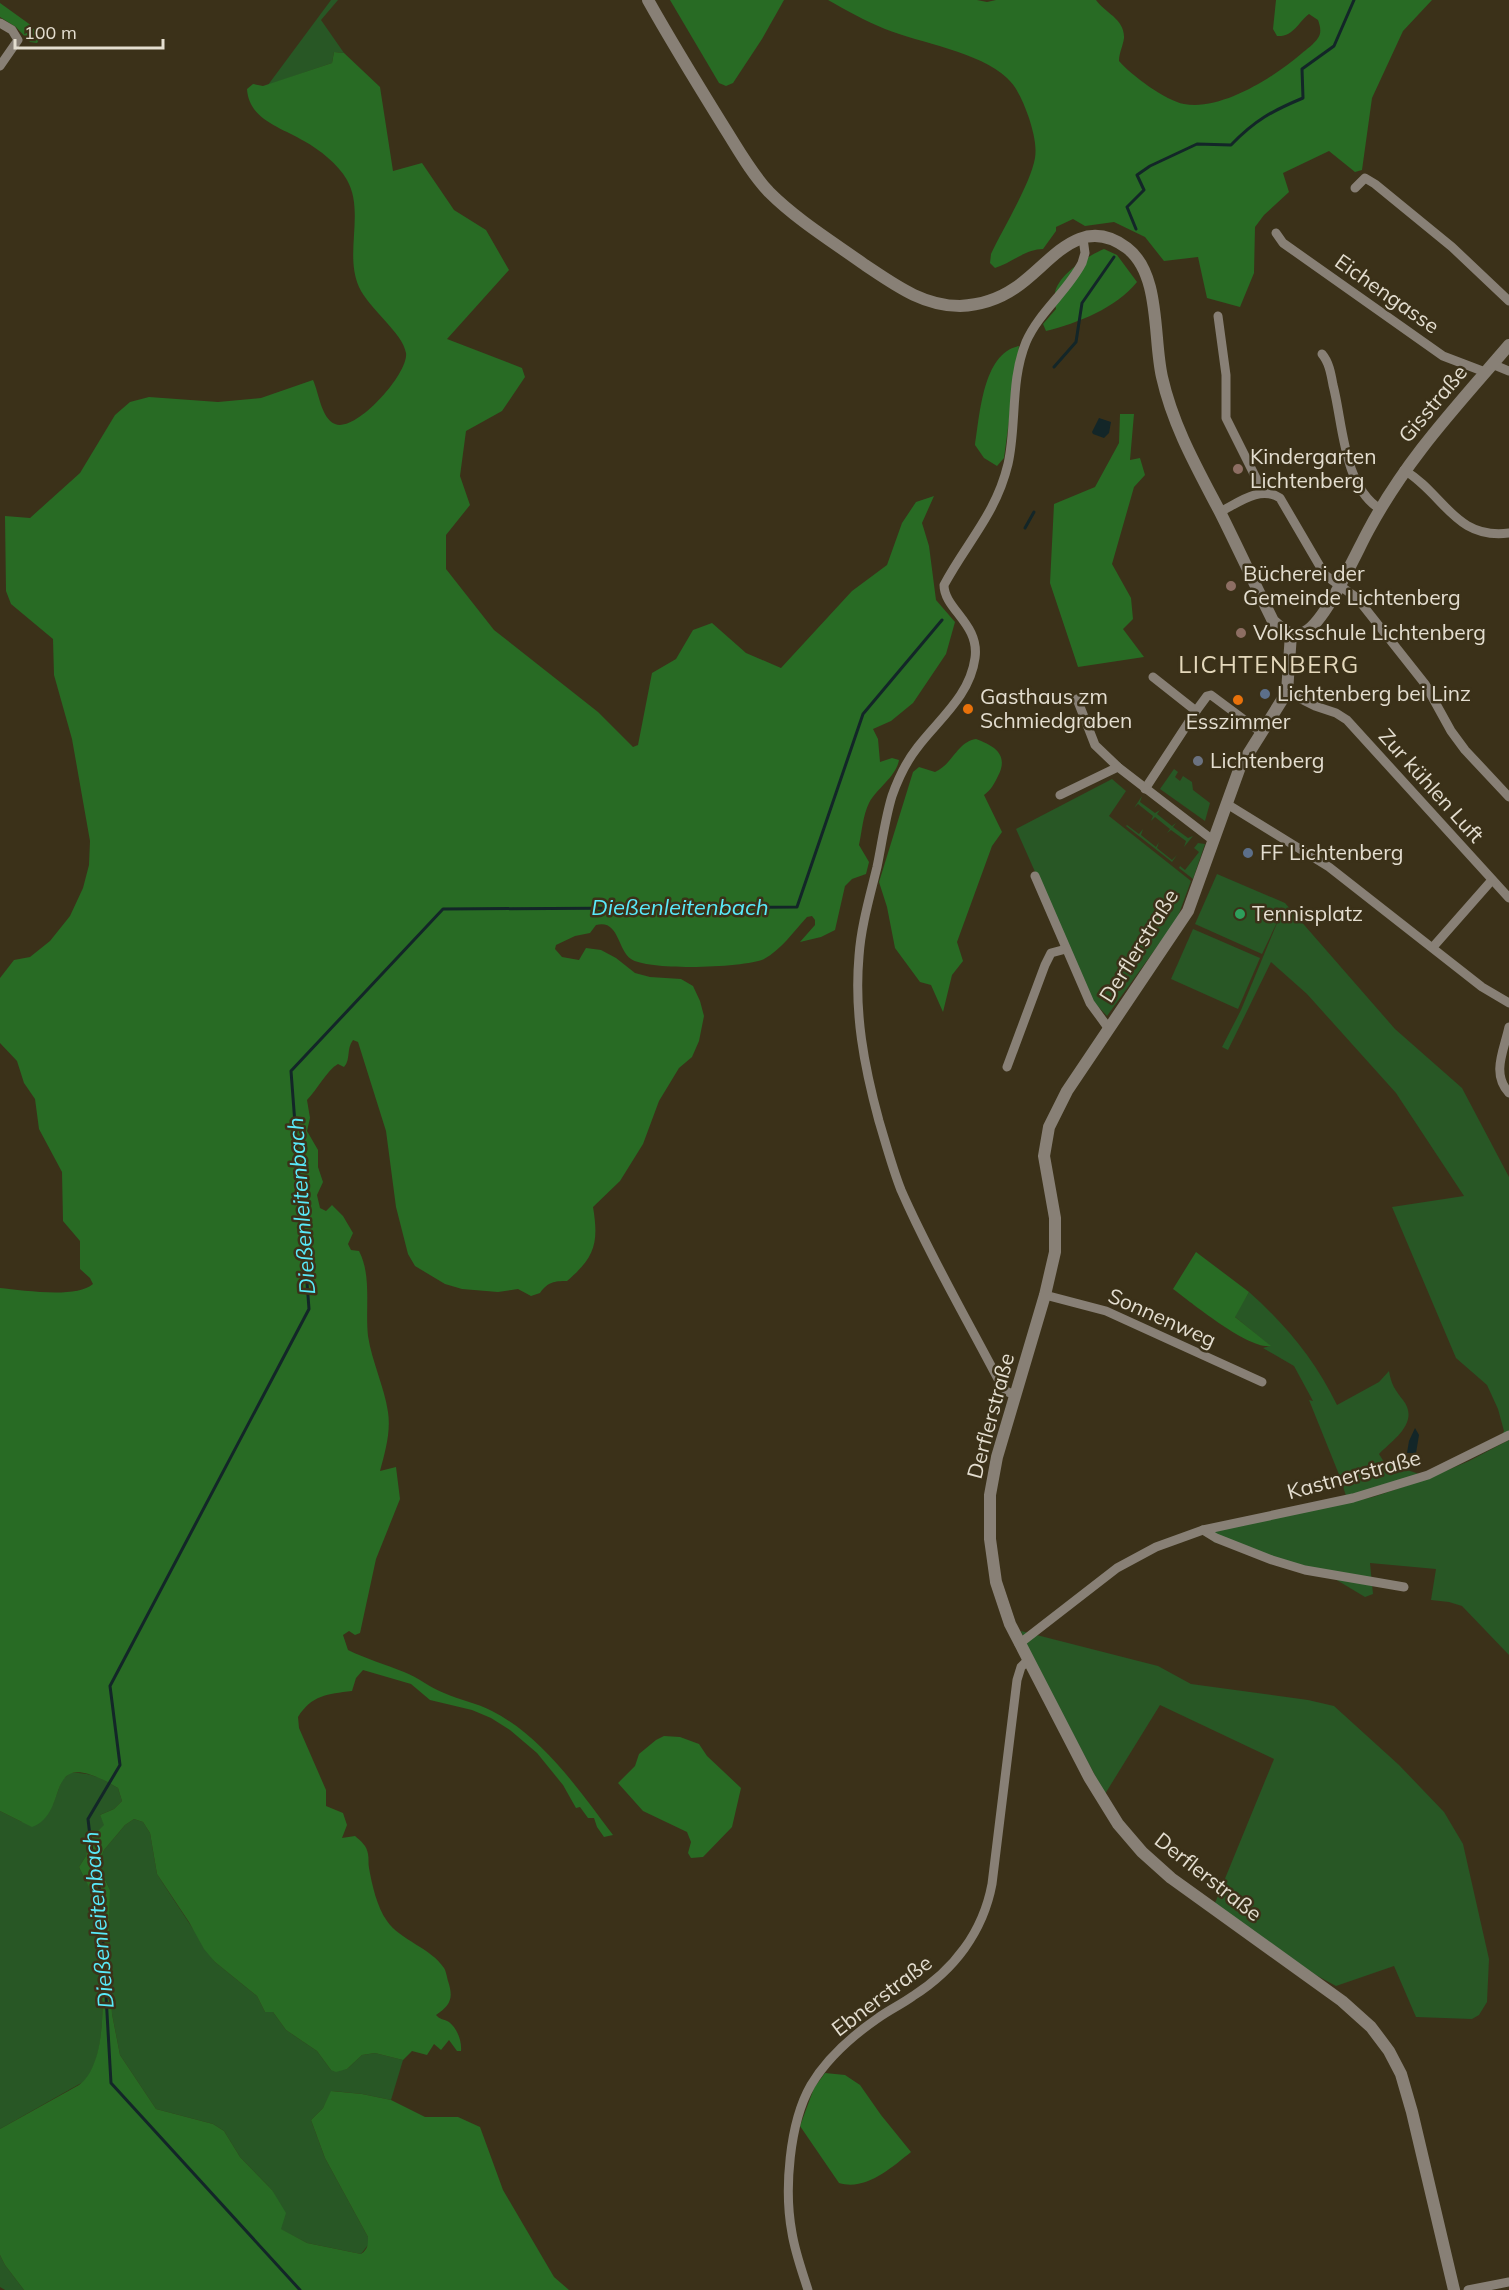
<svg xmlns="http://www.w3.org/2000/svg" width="1509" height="2290" font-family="Mulish,sans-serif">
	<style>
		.green { fill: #285725 }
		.forest { fill: #286b24 }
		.water { fill: #132628 }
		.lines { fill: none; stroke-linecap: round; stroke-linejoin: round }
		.stream { stroke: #132628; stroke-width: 3 }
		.minor { stroke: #888076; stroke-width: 9 }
		.tertiary { stroke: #888076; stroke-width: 12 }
		.education-dot { fill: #8d6e63; stroke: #3b3119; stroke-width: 2 }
		.service-dot { fill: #5c6f8a; stroke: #3b3119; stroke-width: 2 }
		.food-dot { fill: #e8710a; stroke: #3b3119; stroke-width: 2 }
		.worship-dot { fill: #6b7280; stroke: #3b3119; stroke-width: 2 }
		.leisure-dot { fill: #2e9e5b; stroke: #3b3119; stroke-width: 2 }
		.labels { text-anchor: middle; stroke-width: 5; stroke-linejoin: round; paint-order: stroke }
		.street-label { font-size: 21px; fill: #e4ded0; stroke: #3b3119 }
		.poi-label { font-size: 21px; fill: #e4ded0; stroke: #3b3119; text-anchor: start }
		.water-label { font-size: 22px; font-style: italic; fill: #59eafa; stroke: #3b3119 }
		.quarter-label { font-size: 24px; letter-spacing: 1.5px; fill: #e5d9bc; stroke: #3b3119 }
	</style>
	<rect width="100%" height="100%" fill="#3b3119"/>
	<g class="green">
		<path d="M331 0H338L321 20 344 53 334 52 332 63 268 85Z"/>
		<path d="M1174 769 1178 772 1175 777 1180 781 1183 776 1192 782 1193 790 1210 803 1205 821 1160 789Z"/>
		<path d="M1112 779 1126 791 1109 816 1191 881 1177 919 1107 1016 1092 1000 1016 829Z"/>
		<path d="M1142 796 1140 802 1155 813 1160 810 1157 814 1172 826 1176 823 1173 827 1188 838 1193 836 1184 847 1186 841 1171 830 1167 833 1170 829 1155 817 1151 821 1153 816 1138 804 1134 808Z"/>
		<path d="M1127 825 1139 834 1143 829 1141 835 1156 847 1159 842 1157 848 1172 860 1177 855 1172 862 1126 826Z"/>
		<path d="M1198 843 1205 844 1193 879 1179 868 1180 866 1185 870 1199 852 1194 848Z"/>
		<path d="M1217 874 1285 903 1395 1029 1462 1088 1509 1177V1432L1502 1435 1504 1431 1498 1409 1487 1385 1456 1358 1392 1207 1464 1196 1396 1093 1307 994 1271 962 1228 1050 1222 1047 1241 1010 1280 916 1262 954 1195 924Z"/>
		<path d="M1193 929 1260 958 1238 1009 1171 979Z"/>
		<path d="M1249 1292C1286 1325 1315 1360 1337 1405L1379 1382 1389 1371C1391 1384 1395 1390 1403 1400 1420 1422 1394 1439 1379 1454L1384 1462 1419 1474 1346 1496 1340 1477 1309 1400 1313 1401 1294 1366 1263 1348 1270 1346 1234 1316Z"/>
		<path d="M1509 1440V1655L1462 1606 1449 1602 1431 1600 1436 1569 1370 1563 1373 1594 1365 1597 1335 1579 1214 1542 1205 1533 1373 1497 1424 1480 1469 1461Z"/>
		<path d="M1021 1631 1158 1666 1191 1684 1308 1700 1334 1706 1399 1765 1444 1812 1463 1844 1489 1959 1487 2002 1479 2015 1472 2019 1416 2017 1394 1966 1336 1986 1314 1974 1215 1903 1274 1759 1160 1705 1105 1794 1028 1650Z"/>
		<path d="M70 1773C91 1772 101 1778 118 1788L122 1801 114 1809 100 1815 105 1825 88 1841 86 1856 79 1867C84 1878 92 1889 95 1901 97 1911 97 1923 98 1933 102 1969 111 2057 83 2082L0 2129V1811L22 1822 53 1804 62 1780Z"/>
		<path d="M134 1819 143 1822 150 1833 157 1874 170 1894 215 1962 257 1996 265 2012H273L286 2030 317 2051 331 2070 347 2069 362 2055 375 2053 403 2060 391 2100 362 2094 332 2091 323 2108 311 2120 325 2158 368 2237V2245L361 2254 307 2243 280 2229 272 2190 240 2157 224 2131 213 2124 156 2109 120 2055 112 2014 109 1943 110 1890 100 1869V1861L104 1850 125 1825Z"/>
		<path d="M0 2255 5 2265 24 2290H5L0 2287Z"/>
	</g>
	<g class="forest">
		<path d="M670 0H784L762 39 733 83 726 86 719 83Z"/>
		<path d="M828 0H977L987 2 996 0H1096C1105 13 1125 19 1124 38 1123 46 1119 53 1119 61 1131 75 1166 101 1184 104 1222 111 1274 77 1301 54 1307 49 1314 44 1318 38 1322 32 1320 26 1318 20L1309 14C1298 22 1294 37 1277 36L1273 29 1276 0H1432L1403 31 1372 98 1362 170 1355 172 1329 151 1283 173 1289 192 1264 215 1255 227 1254 273 1240 307 1207 298 1198 257 1164 261 1145 237 1114 222 1085 226 1073 219 1056 227V231L1043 249C1026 249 1011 263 995 268L990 263 991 254C1003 228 1030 185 1035 158 1037 145 1033 131 1029 118 1024 104 1018 88 1007 78 980 52 920 43 885 29 865 21 846 10 828 0Z"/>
		<path d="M0 3 32 26 40 38 37 43 30 42 16 27 0 17Z"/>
		<path d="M334 52 344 53 380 87 393 171 422 163 454 210 486 230 509 270 447 339 522 368 525 377 502 411 466 431 460 476 470 505 446 535V569L494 630 598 712 633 747 638 745 652 673 676 659 693 630 712 623 746 653 781 668 852 591 887 565 902 523 916 502 934 496 922 523 929 546 936 600 955 622 946 654 913 703 891 721 873 729 878 739 880 762 892 758 899 760C896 777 877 788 869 803 863 815 862 831 859 845L869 862 866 874 852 879 845 886 835 930 821 937 800 942 815 925V920L812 916 807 917C794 931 781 950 764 959 745 968 648 971 631 959 617 949 619 919 596 925L590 933 575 936 556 945 555 949 562 957 579 960 586 948 601 950 616 958 635 973 650 977 681 979 693 986 700 1001 704 1016 699 1041 692 1057 679 1068 659 1101 643 1144 620 1181 593 1207C599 1243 595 1257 567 1281 554 1281 548 1282 540 1293L531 1296 518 1289 498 1292 462 1289 445 1284 415 1266 408 1254 396 1207 386 1131 358 1042 353 1040C346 1049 351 1059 344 1067L338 1064C327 1070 317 1090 307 1100L310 1118 307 1131 318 1150V1167L323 1182 317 1195 320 1208 326 1211 332 1205 343 1216 353 1233 348 1244 351 1250 359 1251C372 1276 365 1308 368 1336 372 1362 384 1386 388 1412 391 1432 385 1452 380 1471L396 1467 400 1499 376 1559 360 1633 355 1635 349 1631 343 1635 348 1650C366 1659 385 1664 404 1672 418 1677 430 1688 444 1693 460 1700 477 1703 492 1711 543 1737 579 1790 613 1835L604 1837 597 1827 594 1818H588L580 1807 576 1808 563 1785 537 1753 510 1730 491 1718 472 1710 430 1700 411 1684 363 1670 356 1678 352 1691C327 1694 312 1695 298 1717L299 1728 326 1790V1806L343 1813 347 1825 342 1838 355 1836C361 1841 367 1846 368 1854 369 1859 368 1863 369 1868 372 1885 377 1907 387 1921 400 1940 431 1948 444 1968 446 1971 447 1977 448 1981 454 1999 450 2005 436 2015 440 2020 444 2019 449 2022 457 2028 462 2041 461 2051H457L449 2040 441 2050 434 2044 427 2055 412 2051 403 2060 375 2053 362 2055 347 2069 336 2072 331 2070 317 2051 286 2030 273 2012H265L257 1996 215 1962 204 1949 189 1922 157 1874 150 1833 143 1822 134 1819 125 1825 104 1850 100 1861V1869L110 1890 109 1943 112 2014 120 2055 156 2109 213 2124 224 2131 240 2157 272 2190 286 2213 281 2229 307 2243 361 2254C368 2249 368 2245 368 2237L325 2158 311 2120 323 2108 331 2091 362 2094 391 2100 425 2117H458L480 2127 503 2190 554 2277 569 2290H24L5 2265 0 2255V2129L79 2085C112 2061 102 1970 98 1933 97 1923 97 1911 95 1901 91 1889 84 1878 79 1867L86 1856 88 1841 104 1825 100 1815 114 1809 122 1801 118 1788C39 1741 73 1812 32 1827L0 1811V1288C22 1290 76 1299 93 1284L90 1278 80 1269V1241L63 1221 62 1172 39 1129 35 1099 24 1083 17 1061 0 1043V978L14 960 30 957 50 941 70 916 83 888 89 865 90 841 72 739 54 675 53 639 11 604 6 591 5 516 30 518 80 473 115 415 130 402 149 397 218 402 261 398 313 380C319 393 321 418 335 424 356 433 409 373 406 353 403 333 369 309 359 287 344 253 365 212 347 180 338 164 320 150 304 141 281 127 249 120 247 89L253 84 263 86 332 63Z"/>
		<path d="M1104 249 1117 255 1137 282C1116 308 1078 323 1046 331L1043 324 1056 309C1055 304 1054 299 1055 294 1056 276 1089 255 1104 249Z"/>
		<path d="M1019 346 1004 458 997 466 984 458 975 445C980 414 983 353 1019 346Z"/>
		<path d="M1120 414H1134L1130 460 1140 458 1145 475 1134 487 1112 564 1131 598 1133 619 1123 629 1144 657 1078 667 1050 583 1054 504 1095 487 1119 443Z"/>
		<path d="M976 739C995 746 1009 755 998 776 994 784 991 790 984 795L1002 832 992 846 957 942 963 961 952 975 943 1012 931 985 920 982 895 948 887 907 879 882 913 772 919 767 935 772C953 764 957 742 976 739Z"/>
		<path d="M1196 1252 1249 1292 1235 1317 1271 1346C1249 1350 1192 1303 1173 1289Z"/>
		<path d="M664 1736 680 1737 699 1744 707 1756 741 1788 732 1827 703 1857 691 1858 688 1853 691 1842 687 1832 643 1811 618 1783 635 1766 639 1754 656 1740Z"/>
		<path d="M825 2073 845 2075 860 2085 881 2115 911 2152C891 2168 866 2191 839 2183L800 2126 814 2088Z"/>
	</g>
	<g class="water">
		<path d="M1099 418 1111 422 1109 433 1104 438 1093 434 1092 432Z"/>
		<path d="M1415 1428 1419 1435 1416 1453H1407L1409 1441Z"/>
	</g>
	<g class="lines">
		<g class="stream">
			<path d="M1136 229 1127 207 1144 190 1137 175 1150 166 1197 144 1231 145C1255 120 1272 111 1303 98L1302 69 1334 46 1354 0"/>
			<path d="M1054 367 1076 342 1082 303 1114 257"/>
			<path d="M1025 528 1034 512"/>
			<path d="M300 2290 111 2083 100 1891 92 1853 88 1819 120 1765 110 1686 309 1309 291 1071 443 909 797 907 863 714 942 620"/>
		</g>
		<g class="minor">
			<path d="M0 23 12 30 18 40 0 66"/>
			<path d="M1355 188 1365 178 1375 184 1452 247 1509 301"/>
			<path d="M1276 233 1283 243 1443 356 1485 372"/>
			<path d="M1218 316 1226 375V418L1257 480 1261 493"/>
			<path d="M1322 354C1329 362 1331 374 1333 385 1343 423 1343 486 1380 509"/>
			<path d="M1492 364 1509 371"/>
			<path d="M1404 470C1444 494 1455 540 1509 533"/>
			<path d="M1220 512C1238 503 1260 485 1280 498L1325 575 1357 598 1425 684 1451 731 1465 750 1509 797"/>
			<path d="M1287 692 1315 706 1336 713 1347 720 1509 898"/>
			<path d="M1077 699 1095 745 1118 767 1214 841"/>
			<path d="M1196 711 1207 696 1211 695 1262 733"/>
			<path d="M1145 789 1196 711 1153 677"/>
			<path d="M1060 795 1118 767"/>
			<path d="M1227 804 1329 867 1482 987 1509 1003"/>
			<path d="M1035 876 1090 1003 1109 1029"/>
			<path d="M1433 947 1492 880"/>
			<path d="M1509 1027C1504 1051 1491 1073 1509 1093"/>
			<path d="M1007 1067 1045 965 1051 953 1066 949"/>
			<path d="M1045 1295 1106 1311 1262 1382"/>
			<path d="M1014 1395 1006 1391 998 1379C965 1316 929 1254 901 1190 892 1167 886 1144 879 1121 864 1066 854 1013 859 956 861 926 870 896 877 867 882 843 885 819 892 796 898 779 906 762 917 748 938 720 970 696 975 658 980 624 944 609 944 585 967 542 996 514 1008 464 1017 424 1010 381 1026 342 1039 312 1067 292 1082 263L1085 253 1083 238"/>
			<path d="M1203 1530 1216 1538 1272 1560 1305 1570 1404 1587"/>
			<path d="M1019 1644 1117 1568 1156 1547 1203 1530 1353 1498 1428 1475 1509 1435"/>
			<path d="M808 2290C802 2271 795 2252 792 2233 784 2191 789 2123 811 2085 827 2058 852 2036 878 2018 889 2010 902 2004 913 1996 954 1970 983 1932 992 1884L1017 1680 1021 1667 1028 1660"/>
			<path d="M1468 2290 1509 2282"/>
		</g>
		<g class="tertiary">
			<path d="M648 0C672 43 698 85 724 127 738 149 751 173 769 192 797 220 833 242 865 265 895 285 923 306 960 306 980 305 999 299 1015 288 1050 265 1079 212 1127 248 1161 274 1153 338 1162 377 1173 426 1197 468 1220 512 1238 548 1255 585 1273 621 1282 629 1292 639 1305 632 1326 621 1356 553 1368 531 1407 458 1456 407 1509 345"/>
			<path d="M1291 634 1287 692 1240 767 1188 911 1067 1091 1049 1127 1044 1156 1055 1218V1252L1045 1295 997 1457 990 1495V1539L996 1582 1010 1624 1089 1777 1118 1824 1142 1852 1171 1878 1342 2001 1371 2027 1389 2051 1401 2074 1412 2112 1454 2290"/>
		</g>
	</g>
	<g class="education-dot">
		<circle cx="1238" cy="469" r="6"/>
		<circle cx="1231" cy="586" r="6"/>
		<circle cx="1241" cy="633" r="6"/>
	</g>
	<g class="service-dot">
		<circle cx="1265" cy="694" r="6"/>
		<circle cx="1248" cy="853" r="6"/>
	</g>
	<g class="food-dot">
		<circle cx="1238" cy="700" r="6"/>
		<circle cx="968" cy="709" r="6"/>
	</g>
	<circle class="worship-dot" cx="1198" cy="761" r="6"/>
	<circle class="leisure-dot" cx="1240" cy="914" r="6"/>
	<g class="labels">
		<g class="street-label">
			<text transform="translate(1387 294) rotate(35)" y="7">Eichengasse</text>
			<text transform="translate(1433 404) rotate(-50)" y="7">Gisstraße</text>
			<text transform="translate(1431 786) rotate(48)" y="7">Zur kühlen Luft</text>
			<text transform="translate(1139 946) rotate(-58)" y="7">Derflerstraße</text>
			<text transform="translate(1162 1318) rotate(24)" y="7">Sonnenweg</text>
			<text transform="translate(991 1416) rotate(-75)" y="7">Derflerstraße</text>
			<text transform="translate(1354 1475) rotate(-15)" y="7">Kastnerstraße</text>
			<text transform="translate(1208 1877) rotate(38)" y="7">Derflerstraße</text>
			<text transform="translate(882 1996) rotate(-37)" y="7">Ebnerstraße</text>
		</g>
		<g class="poi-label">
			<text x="1250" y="464">Kindergarten<tspan x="1250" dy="24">Lichtenberg</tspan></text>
			<text x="1243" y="581">Bücherei der<tspan x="1243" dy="24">Gemeinde Lichtenberg</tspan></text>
			<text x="1253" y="640">Volksschule Lichtenberg</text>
			<text x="1277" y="701">Lichtenberg bei Linz</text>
			<text x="980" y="704">Gasthaus zm<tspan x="980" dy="24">Schmiedgraben</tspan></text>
			<text x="1238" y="729" text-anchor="middle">Esszimmer</text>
			<text x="1210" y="768">Lichtenberg</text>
			<text x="1260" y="860">FF Lichtenberg</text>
			<text x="1252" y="921">Tennisplatz</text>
		</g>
		<g class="water-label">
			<text x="680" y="915">Dießenleitenbach</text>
			<text transform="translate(301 1206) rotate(-94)" y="8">Dießenleitenbach</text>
			<text transform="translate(98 1920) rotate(-95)" y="8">Dießenleitenbach</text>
		</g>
		<g class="quarter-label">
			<text x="1269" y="673">LICHTENBERG</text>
		</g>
	</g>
	<path d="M15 39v9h148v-9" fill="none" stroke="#e4ded0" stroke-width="3"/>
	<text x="24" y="39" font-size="18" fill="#e4ded0" stroke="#3b3119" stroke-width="4.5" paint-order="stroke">100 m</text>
</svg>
